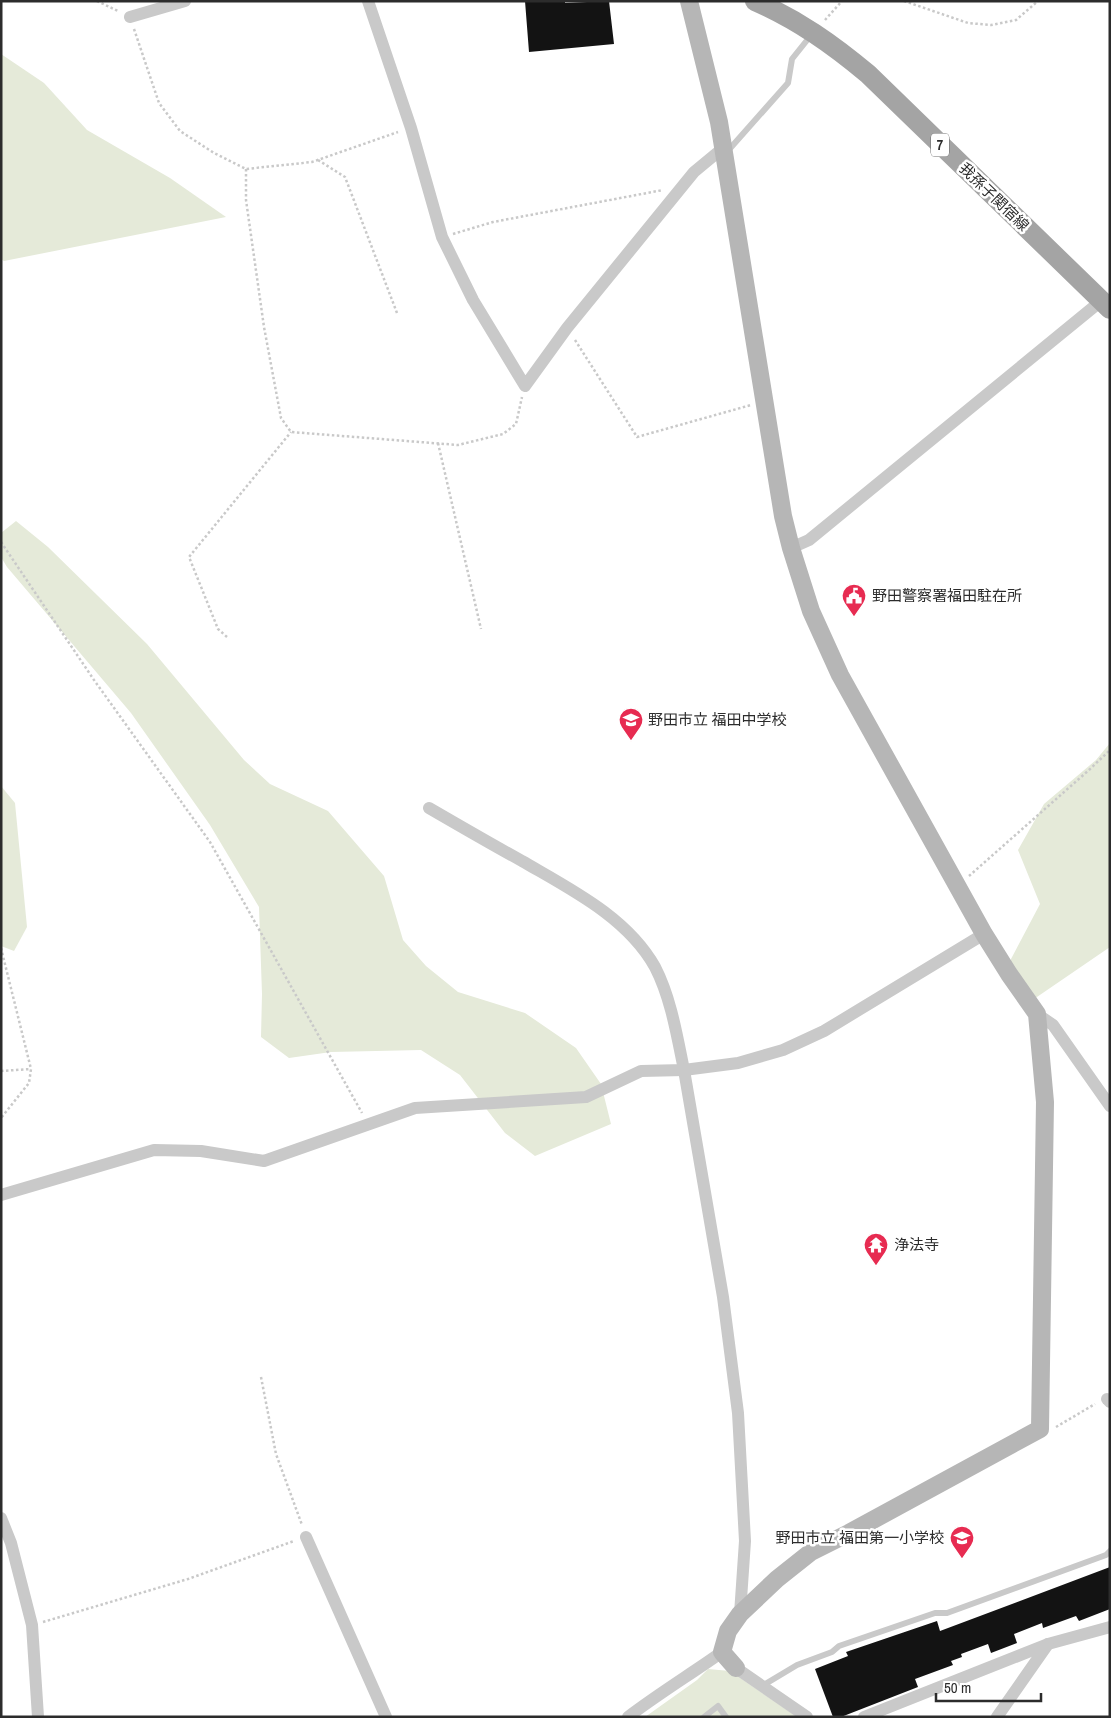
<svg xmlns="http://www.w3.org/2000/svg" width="1111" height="1718" font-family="'Archivo Narrow','Noto Sans JP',sans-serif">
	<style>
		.green { fill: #e5ead9 }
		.building { fill: #131313 }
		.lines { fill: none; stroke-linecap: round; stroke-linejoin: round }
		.path { stroke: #c9c9c9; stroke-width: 2.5; stroke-dasharray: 2.5 2.5; stroke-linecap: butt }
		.lane { stroke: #c9c9c9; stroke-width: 6 }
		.street { stroke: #c9c9c9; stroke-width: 12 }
		.secondary { stroke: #b6b6b6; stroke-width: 18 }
		.primary { stroke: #a4a4a4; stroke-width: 20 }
		.labels { text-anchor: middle; stroke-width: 5; stroke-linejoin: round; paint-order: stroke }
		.shield { fill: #fff; stroke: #6b6b6b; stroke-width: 1 }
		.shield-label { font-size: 14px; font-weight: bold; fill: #2c2c2c }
		.street-label { font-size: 15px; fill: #2c2c2c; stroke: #fff }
		.poi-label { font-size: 15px; fill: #2c2c2c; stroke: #fff; text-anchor: start }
	</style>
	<rect width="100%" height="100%" fill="#fff"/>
	<g class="green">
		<path d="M1 54 44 83 87 130 170 178 226 217 4 261 1 259Z"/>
		<path d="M16 521 48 547 147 644 244 760 270 784 328 811 384 876 403 940 426 966 458 992 525 1013 576 1048 601 1084 611 1124 535 1156 505 1133 460 1075 421 1050 331 1052 289 1058 261 1037 262 994 259 907 210 825 131 713 7 567 1 557V533Z"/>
		<path d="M1110 743V947L1034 999 1008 979 1011 959 1040 904 1018 850 1044 804 1096 760Z"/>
		<path d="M1 786 15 803 27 927 14 951 1 946Z"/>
		<path d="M708 1669 730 1671 797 1717H645L697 1680Z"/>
	</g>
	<g class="building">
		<path d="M525 1H565V3L609 1 614 44 529 52Z"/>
		<path d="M1110 1567V1609L1079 1621 1076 1616 1043 1628 1042 1623 1014 1634 1017 1643 991 1653 988 1644 961 1654 962 1657 951 1661 953 1665 915 1679 918 1687 841 1717H833L815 1669 848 1656 846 1652 937 1621 940 1631Z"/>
	</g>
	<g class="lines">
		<g class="path">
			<path d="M97 1 118 11"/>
			<path d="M904 1 968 23 991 25 1016 20 1038 1"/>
			<path d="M825 20 842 1"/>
			<path d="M134 29 159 103 180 131 214 153 246 169 312 162 398 132"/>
			<path d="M318 160 345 177 397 313"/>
			<path d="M246 169V200L264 327 281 418 291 432 458 445 503 434 516 424 522 397"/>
			<path d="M453 234 493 222 663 190"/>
			<path d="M575 340 637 437 751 405"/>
			<path d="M438 443 481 629"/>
			<path d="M1 542 94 680 210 842 362 1113"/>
			<path d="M227 637 218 629 189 557 291 432"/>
			<path d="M969 876 1089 770 1110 750"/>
			<path d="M1 948 31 1069 29 1083 1 1118"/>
			<path d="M1 1071 31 1069"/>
			<path d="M261 1377 276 1454 302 1525"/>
			<path d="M1056 1427 1095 1404"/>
			<path d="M43 1622 188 1579 294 1541"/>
		</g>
		<g class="lane">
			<path d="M726 153 788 83 792 59 812 34"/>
			<path d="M762 1686 797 1665 832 1652 839 1646 935 1613H947L1106 1555 1110 1551"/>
			<path d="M704 1717 718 1706 726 1717"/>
		</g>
		<g class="street">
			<path d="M368 1 411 128 442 237 473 300 525 386 567 328 694 172 723 148"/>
			<path d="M130 17 185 1"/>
			<path d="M791 548 809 540 1101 301"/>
			<path d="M429 808C460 826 491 844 522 861 570 889 627 917 655 967 671 998 677 1036 684 1070L723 1297 738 1413 745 1541 740 1614"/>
			<path d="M1037 1014 1053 1025 1110 1106"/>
			<path d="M1 1195 154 1150 201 1151 264 1161 415 1108 586 1097 641 1071 684 1070 738 1063 783 1050 824 1031 984 934"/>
			<path d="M1107 1399 1110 1402"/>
			<path d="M1 1518 11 1543 32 1625 38 1717"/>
			<path d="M306 1537 386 1717"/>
			<path d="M736 1668 807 1717"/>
			<path d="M628 1717C658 1694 691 1674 722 1652"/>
			<path d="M864 1717 1048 1644 1110 1627"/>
			<path d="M997 1717 1048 1644"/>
		</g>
		<path class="secondary" d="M689 1 719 122 783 516 791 548 811 611 840 675 984 934 1009 974 1037 1014 1045 1102 1040 1429 849 1533 811 1552 777 1579 740 1614 728 1631 722 1652 736 1668"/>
		<path class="primary" d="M755 1C798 20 832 44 868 74L1110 309"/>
	</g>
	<defs>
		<symbol id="civic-pin" viewBox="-11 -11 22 30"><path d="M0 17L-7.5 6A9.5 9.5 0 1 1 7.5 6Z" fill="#e72b51" stroke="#fff"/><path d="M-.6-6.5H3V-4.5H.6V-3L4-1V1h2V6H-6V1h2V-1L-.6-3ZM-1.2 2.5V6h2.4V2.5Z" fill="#fff"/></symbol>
		<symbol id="school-pin" viewBox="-11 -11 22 30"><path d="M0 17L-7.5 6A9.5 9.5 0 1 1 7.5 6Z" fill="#e72b51" stroke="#fff"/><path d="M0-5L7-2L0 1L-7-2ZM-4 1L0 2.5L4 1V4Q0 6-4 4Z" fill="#fff"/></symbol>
		<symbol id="temple-pin" viewBox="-11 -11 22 30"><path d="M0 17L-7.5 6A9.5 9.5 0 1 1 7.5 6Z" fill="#e72b51" stroke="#fff"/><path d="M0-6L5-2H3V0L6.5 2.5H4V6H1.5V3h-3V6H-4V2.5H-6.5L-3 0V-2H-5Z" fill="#fff"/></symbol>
	</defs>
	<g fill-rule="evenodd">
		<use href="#civic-pin" x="840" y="582" width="28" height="38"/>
		<use href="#school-pin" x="617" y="706" width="28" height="38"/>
		<use href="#temple-pin" x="862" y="1231" width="28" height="38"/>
		<use href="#school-pin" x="948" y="1524" width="28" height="38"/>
	</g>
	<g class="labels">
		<rect class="shield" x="931" y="133.5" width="18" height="23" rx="4"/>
		<g class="shield-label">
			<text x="940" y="150">7</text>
		</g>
		<g class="street-label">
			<text transform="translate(994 197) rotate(44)" y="5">我孫子関宿線</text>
		</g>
		<g class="poi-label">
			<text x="872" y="601">野田警察署福田駐在所</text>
			<text x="648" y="725">野田市立 福田中学校</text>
			<text x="894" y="1250">浄法寺</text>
			<text x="944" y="1543" text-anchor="end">野田市立 福田第一小学校</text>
		</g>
	</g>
	<rect width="1111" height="1718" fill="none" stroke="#2c2c2c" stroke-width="5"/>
	<path d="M936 1693v8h105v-8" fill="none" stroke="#2c2c2c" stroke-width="2.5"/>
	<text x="944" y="1693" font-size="15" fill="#2c2c2c" stroke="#ffffff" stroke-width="4" paint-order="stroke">50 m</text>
</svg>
